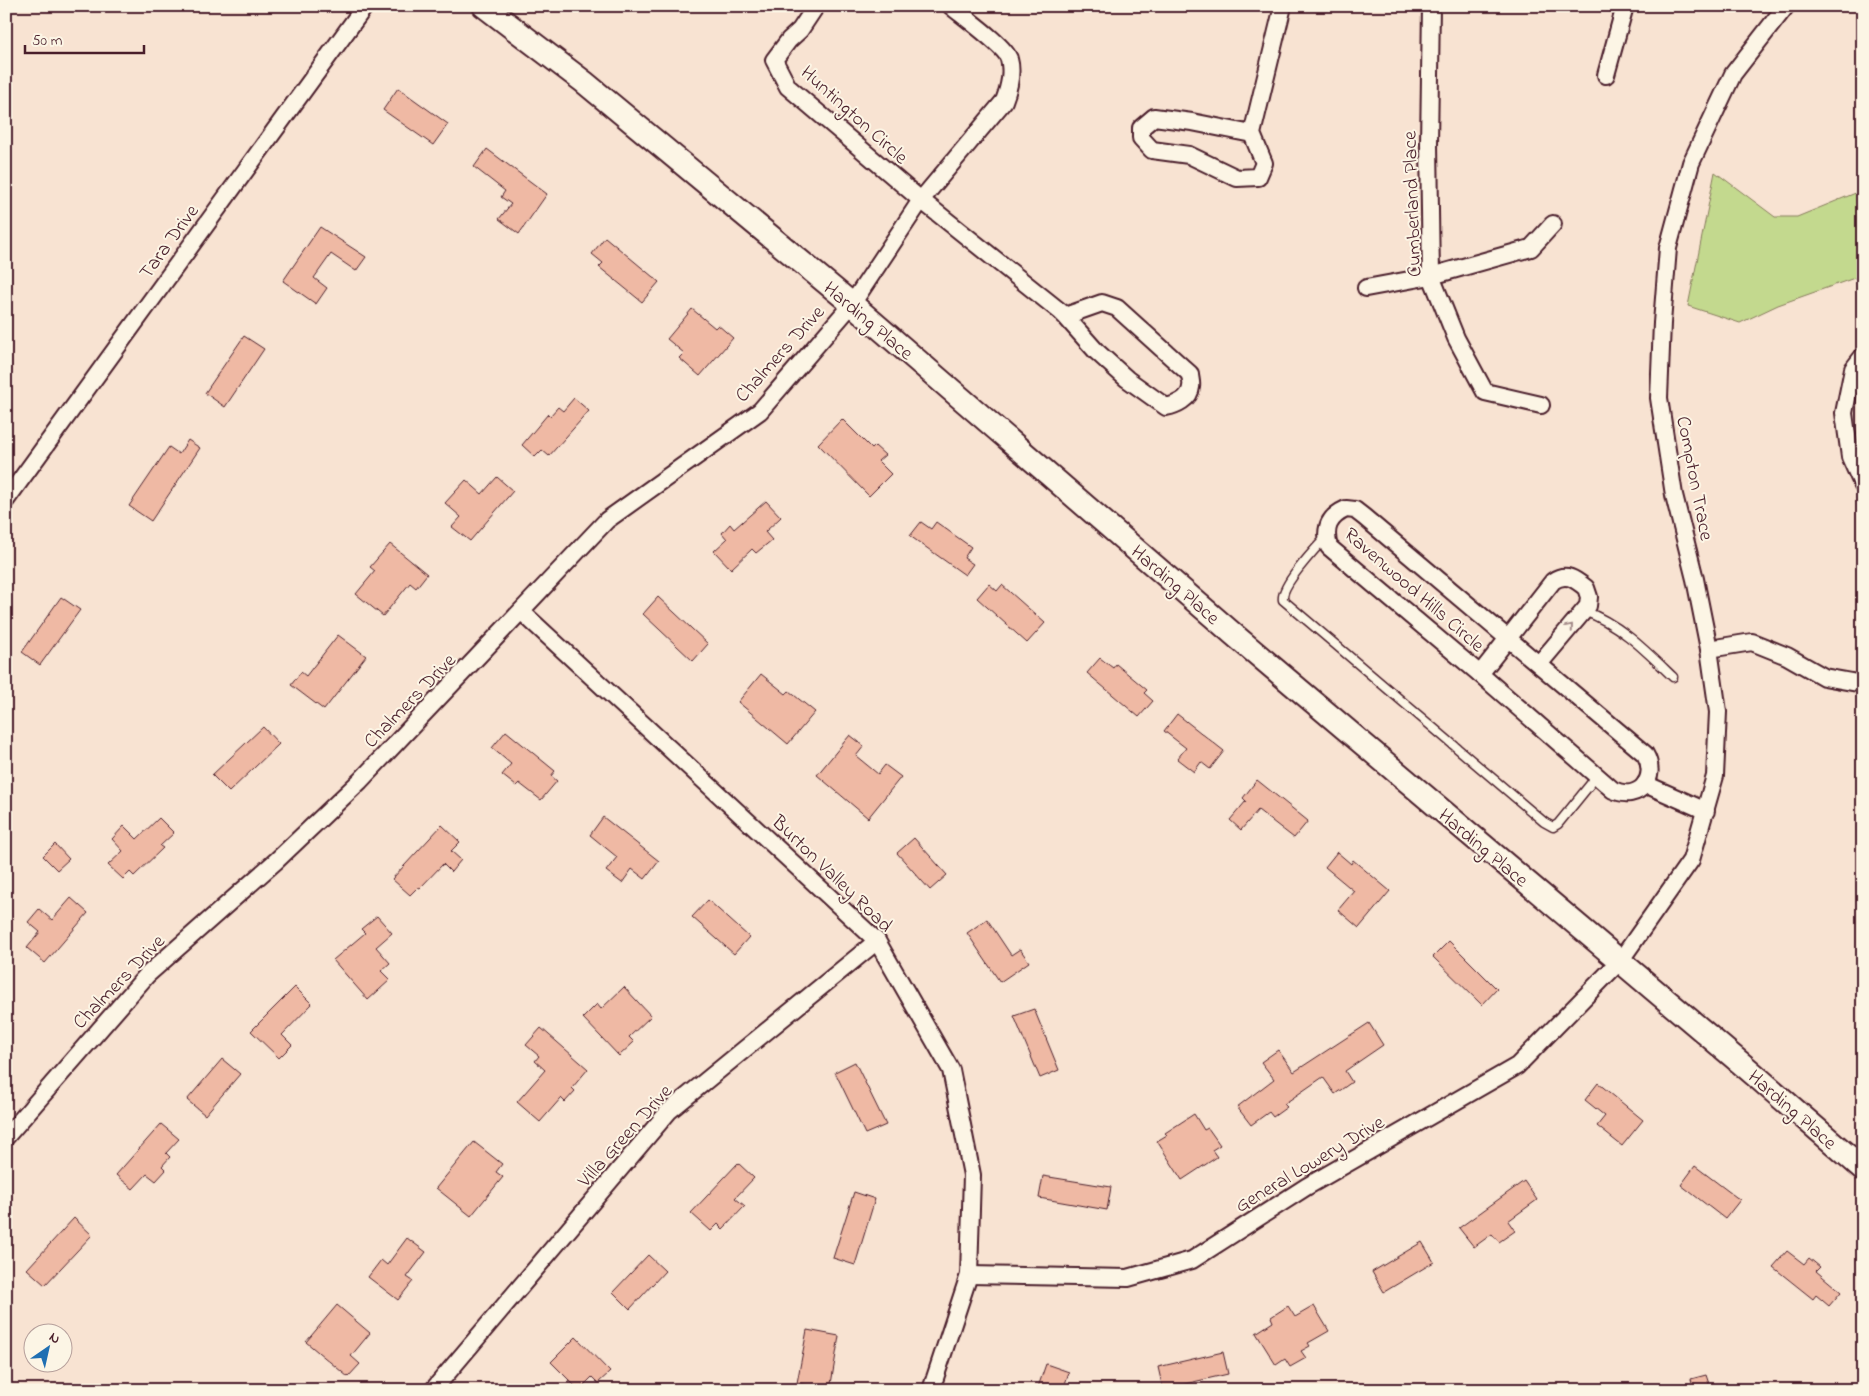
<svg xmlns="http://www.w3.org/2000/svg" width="1869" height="1396" font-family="'Indie Flower',sans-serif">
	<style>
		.green { fill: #c3d98e; stroke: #867c5c }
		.building { fill: #efb9a4; stroke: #4a1f2b }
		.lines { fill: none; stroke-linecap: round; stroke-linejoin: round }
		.lane-casing { stroke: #4a1f2b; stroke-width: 11 }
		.street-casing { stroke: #4a1f2b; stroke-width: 20 }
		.secondary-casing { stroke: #4a1f2b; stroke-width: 26 }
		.lane { stroke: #fcf5e5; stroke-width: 8 }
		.street { stroke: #fcf5e5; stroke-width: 16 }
		.secondary { stroke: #fcf5e5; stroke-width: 22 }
		.oneway { stroke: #a38a88 }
		.labels { text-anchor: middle; stroke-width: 4; stroke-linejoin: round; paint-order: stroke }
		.street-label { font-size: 20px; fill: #4a1f2b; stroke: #fcf5e5 }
	</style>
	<rect width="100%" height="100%" fill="#f8e3d2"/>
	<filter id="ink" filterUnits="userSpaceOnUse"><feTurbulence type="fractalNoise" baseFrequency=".02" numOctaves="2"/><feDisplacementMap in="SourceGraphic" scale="10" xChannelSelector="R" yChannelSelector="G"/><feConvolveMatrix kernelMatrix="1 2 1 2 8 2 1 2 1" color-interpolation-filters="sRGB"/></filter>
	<g filter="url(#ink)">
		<path class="green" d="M1715 172 1775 217H1797L1863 190V275L1778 305 1740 323 1688 306Z"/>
		<g class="building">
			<path d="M398 88 448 124 433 145 383 110Z"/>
			<path d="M487 149 547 194 519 234 499 219 511 204 501 197 505 191 474 167Z"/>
			<path d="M320 227 366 257 356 271 331 254 314 278 327 288 316 304 283 281Z"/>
			<path d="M605 237 659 282 642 302 599 267 603 263 592 254Z"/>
			<path d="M692 309 715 328 718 325 733 338 700 376 679 358 684 353 667 339Z"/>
			<path d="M244 336 264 349 225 407 205 393Z"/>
			<path d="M574 398 589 411 549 456 542 450 535 457 522 445 548 414 550 416 558 407 563 411Z"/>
			<path d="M842 419 872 449 875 446 885 455 878 461 891 474 869 496 818 444Z"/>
			<path d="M188 440 200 448 151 521 129 506 169 447 179 454Z"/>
			<path d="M497 477 513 491 470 541 452 527 461 517 445 503 466 480 482 494Z"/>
			<path d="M766 501 781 517 765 532 772 540 756 553 752 549 731 569 714 551 727 539 722 533 730 524 734 529Z"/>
			<path d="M921 522 931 529 936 522 971 547 964 558 973 564 965 575 910 536Z"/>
			<path d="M390 544 427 574 416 588 410 583 383 616 356 594 375 571 370 567Z"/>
			<path d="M989 584 997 591 1002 585 1045 623 1027 643 977 598Z"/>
			<path d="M61 597 80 610 40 665 22 652Z"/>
			<path d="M658 597 708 644 693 661 643 614Z"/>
			<path d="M338 635 366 656 324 710 291 685 301 672 306 676Z"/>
			<path d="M1100 658 1113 668 1116 664 1147 690 1144 693 1153 701 1139 717 1087 673Z"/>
			<path d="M761 674 786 694 789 691 815 712 788 744 738 702Z"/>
			<path d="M1177 714 1224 751 1210 769 1201 762 1194 772 1177 759 1186 748 1164 731Z"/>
			<path d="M263 727 279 744 229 792 212 775Z"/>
			<path d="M506 731 555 771 551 776 557 781 541 800 519 783 516 786 502 775 511 764 492 748Z"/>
			<path d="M850 735 864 746 856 756 878 774 885 765 901 777 868 818 817 775Z"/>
			<path d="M1257 780 1308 821 1294 838 1258 810 1241 830 1230 820 1246 801 1243 798Z"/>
			<path d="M603 817 659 861 645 879 632 869 622 883 606 871 617 857 590 835Z"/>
			<path d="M159 818 174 833 160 846 163 848 134 876 130 872 123 879 108 865 123 851 112 839 124 826 137 839Z"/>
			<path d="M442 825 460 842 451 851 461 860 451 872 443 864 420 888 418 887 410 895 392 879Z"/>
			<path d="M914 838 947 875 930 890 897 853Z"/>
			<path d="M55 844 69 859 57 870 43 856Z"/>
			<path d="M1337 852 1351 864 1353 860 1390 891 1359 928 1338 910 1354 891 1325 867Z"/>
			<path d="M71 898 88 913 45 963 27 948 40 932 28 922 39 909 52 920Z"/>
			<path d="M708 900 749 937 734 954 692 917Z"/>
			<path d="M377 916 392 933 376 947 390 963 381 971 390 980 368 1000 333 960 365 933 361 929Z"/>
			<path d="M987 919 1011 955 1020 949 1029 962 1000 982 967 933Z"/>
			<path d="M1449 941 1497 989 1482 1005 1433 957Z"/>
			<path d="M295 987 312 1004 282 1035 292 1045 279 1058 251 1031Z"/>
			<path d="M624 987 651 1016 629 1037 634 1042 619 1056 583 1018 597 1004 601 1009Z"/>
			<path d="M1034 1009 1059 1070 1040 1078 1014 1016Z"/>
			<path d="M1369 1023 1383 1045 1345 1071 1352 1082 1335 1094 1323 1077 1284 1104 1287 1107 1273 1117 1269 1112 1251 1125 1237 1107 1274 1079 1261 1062 1278 1050 1294 1072Z"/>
			<path d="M541 1028 588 1069 572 1088 575 1091 565 1102 561 1098 540 1122 517 1102 545 1070 535 1061 539 1056 526 1045Z"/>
			<path d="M222 1059 240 1074 205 1115 187 1100Z"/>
			<path d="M855 1062 886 1125 865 1134 835 1072Z"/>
			<path d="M1598 1083 1643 1120 1622 1146 1597 1126 1605 1116 1585 1100Z"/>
			<path d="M1194 1114 1204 1130 1208 1128 1220 1145 1212 1150 1217 1157 1182 1180 1157 1141 1167 1135 1165 1133Z"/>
			<path d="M161 1124 179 1139 166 1153 170 1157 162 1166 166 1170 156 1181 147 1174 133 1189 116 1175Z"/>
			<path d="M474 1142 502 1164 496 1172 503 1177 471 1216 436 1188Z"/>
			<path d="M738 1163 754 1178 735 1198 745 1206 723 1229 718 1224 711 1231 691 1213Z"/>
			<path d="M1695 1166 1740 1200 1725 1219 1681 1185Z"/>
			<path d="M1043 1176 1111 1187 1107 1210 1039 1198Z"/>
			<path d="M1524 1181 1537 1200 1508 1221 1515 1231 1499 1242 1492 1234 1474 1247 1459 1228Z"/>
			<path d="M854 1192 875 1199 855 1265 833 1258Z"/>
			<path d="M74 1218 92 1235 45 1285 27 1269Z"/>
			<path d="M407 1238 426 1252 407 1277 413 1281 398 1300 368 1277 381 1260 387 1265Z"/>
			<path d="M1422 1242 1434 1262 1384 1292 1372 1272Z"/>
			<path d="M1787 1251 1804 1264 1809 1258 1820 1267 1816 1271 1841 1292 1829 1306 1816 1295 1813 1299 1773 1267Z"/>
			<path d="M648 1255 665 1271 630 1309 613 1292Z"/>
			<path d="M337 1305 370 1333 351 1356 360 1364 348 1377 306 1342Z"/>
			<path d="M1288 1306 1295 1317 1314 1306 1329 1331 1308 1343 1310 1346 1301 1351 1306 1358 1290 1367 1285 1359 1276 1365 1256 1333 1273 1322 1271 1317Z"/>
			<path d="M807 1330 839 1336 830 1390H807L808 1385 797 1383Z"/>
			<path d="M576 1337 610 1372 598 1383 592 1377 579 1390 551 1362Z"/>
			<path d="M1223 1352 1228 1374 1163 1389 1158 1367Z"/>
			<path d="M1046 1364 1069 1372 1063 1390H1037Z"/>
			<path d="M1706 1375 1711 1390H1694L1691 1379Z"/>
		</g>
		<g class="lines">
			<defs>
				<g id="lane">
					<path d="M1326 537C1316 548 1280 586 1283 600L1544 822 1553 827 1558 824 1597 776"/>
					<path d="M1584 611C1620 624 1646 651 1673 677"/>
				</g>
				<g id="street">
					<path d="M816 6 800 30 789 40 774 60 788 87 921 200 1004 101C1009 88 1013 73 1009 59 1006 47 963 16 951 6"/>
					<path d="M1431 6 1429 144 1431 276 1456 338 1485 392 1541 405"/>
					<path d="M1606 75 1625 6"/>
					<path d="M1252 134 1192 122 1154 117 1141 128V138L1152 150 1189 155 1237 178 1258 177 1264 163 1252 134 1283 6"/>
					<path d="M1366 288 1431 276 1531 248 1553 224"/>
					<path d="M1863 356 1853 369 1844 413 1850 457 1863 486"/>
					<path d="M6 500 365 6"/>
					<path d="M1346 509 1355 510 1364 517 1645 754C1659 778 1639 802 1613 790L1480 674 1329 547C1324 529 1328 517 1346 509Z"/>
					<path d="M522 612 877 941 951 1070 972 1175 969 1275 931 1390"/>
					<path d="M1709 649 1752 642 1787 656 1824 677 1863 684"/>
					<path d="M1480 674 1553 581C1566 572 1575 579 1586 588L1589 597 1588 606 1539 664"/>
					<path d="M1645 784 1706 811"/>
					<path d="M6 1137 147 975 276 861 360 781 607 520 760 411 852 304 921 200 1061 312 1065 316 1096 351 1127 379 1166 407C1176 405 1190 399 1191 387 1192 383 1190 378 1190 374L1117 308 1102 303 1065 316"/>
					<path d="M969 1275 1128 1278 1192 1260 1306 1187 1517 1066 1620 961 1691 860 1715 776 1718 712 1709 649 1695 579 1674 495 1659 398 1662 323 1668 248 1691 163 1733 74 1786 6"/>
					<path d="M433 1390 669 1111 877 941"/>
				</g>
				<path id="secondary" d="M484 6 584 82 852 304 1239 639 1749 1070 1863 1169"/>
			</defs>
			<use href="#lane" class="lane-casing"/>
			<use href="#street" class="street-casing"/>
			<use href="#secondary" class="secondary-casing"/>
			<use href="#lane" class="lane"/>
			<use href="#street" class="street"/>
			<use href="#secondary" class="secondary"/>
		</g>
		<defs><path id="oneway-chevron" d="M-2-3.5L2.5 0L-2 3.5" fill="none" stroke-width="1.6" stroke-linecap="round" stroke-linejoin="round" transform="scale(1.25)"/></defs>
		<use class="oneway" href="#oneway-chevron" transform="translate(1570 627) rotate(-50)"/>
	</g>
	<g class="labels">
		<g class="street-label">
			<text transform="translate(855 114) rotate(42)" y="7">Huntington Circle</text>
			<text transform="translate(1411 204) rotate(-92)" y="7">Cumberland Place</text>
			<text transform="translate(168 241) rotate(-54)" y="7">Tara Drive</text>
			<text transform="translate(869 320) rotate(40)" y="7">Harding Place</text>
			<text transform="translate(779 353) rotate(-48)" y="7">Chalmers Drive</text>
			<text transform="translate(1696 478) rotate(79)" y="7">Compton Trace</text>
			<text transform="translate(1176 584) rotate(41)" y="7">Harding Place</text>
			<text transform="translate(1415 589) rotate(41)" y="7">Ravenwood Hills Circle</text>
			<text transform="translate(409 700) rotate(-46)" y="7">Chalmers Drive</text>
			<text transform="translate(1484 847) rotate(40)" y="7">Harding Place</text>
			<text transform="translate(833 873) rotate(44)" y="7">Burton Valley Road</text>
			<text transform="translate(118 981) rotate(-46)" y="7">Chalmers Drive</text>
			<text transform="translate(1793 1109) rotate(41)" y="7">Harding Place</text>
			<text transform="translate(624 1135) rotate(-48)" y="7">Villa Green Drive</text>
			<text transform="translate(1309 1163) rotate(-31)" y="7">General Lowery Drive</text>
		</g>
	</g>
	<rect width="1869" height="1396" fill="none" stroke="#fcf5e5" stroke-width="25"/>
	<rect x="12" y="12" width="1844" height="1371" fill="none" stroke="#4a1f2b" stroke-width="2" filter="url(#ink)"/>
	<g transform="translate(48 1348) rotate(34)"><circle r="24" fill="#fcf5e5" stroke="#b59f9b"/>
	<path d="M0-4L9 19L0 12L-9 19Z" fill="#1f6fb2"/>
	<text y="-8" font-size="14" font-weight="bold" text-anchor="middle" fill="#4a1f2b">N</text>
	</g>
	<path d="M25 45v8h119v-8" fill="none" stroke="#4a1f2b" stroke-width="2.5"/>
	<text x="32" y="45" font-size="15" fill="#4a1f2b" stroke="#fcf5e5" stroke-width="4" paint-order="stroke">50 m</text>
</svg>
